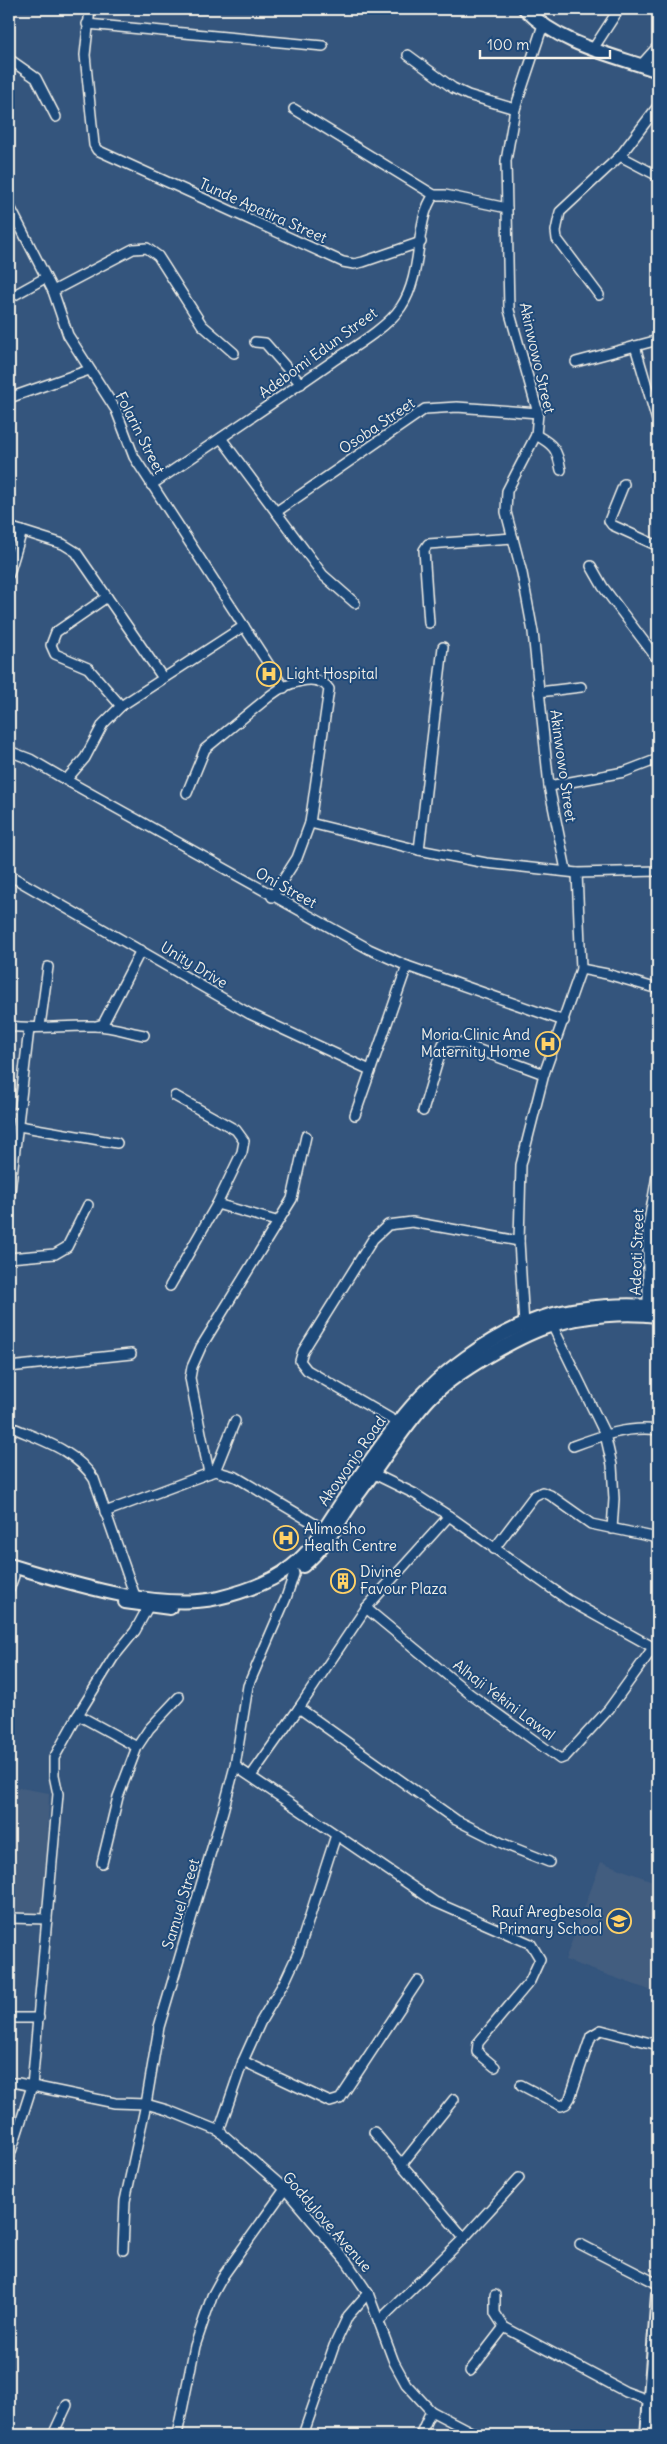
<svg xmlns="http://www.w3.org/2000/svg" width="667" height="2444" font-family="Delius,sans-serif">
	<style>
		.built { fill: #425d7f }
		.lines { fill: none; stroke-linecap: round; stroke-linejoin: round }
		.street-casing { stroke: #f4f1e8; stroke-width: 12 }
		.secondary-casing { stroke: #f4f1e8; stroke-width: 16 }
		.street { stroke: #1f4a7a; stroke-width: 9 }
		.secondary { stroke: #1f4a7a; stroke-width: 12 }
		.labels { text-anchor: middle; stroke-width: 4; stroke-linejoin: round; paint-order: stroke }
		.street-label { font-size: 15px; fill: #f4f1e8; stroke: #1f4a7a }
		.poi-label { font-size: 15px; fill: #f4f1e8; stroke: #1f4a7a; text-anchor: start }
	</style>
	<rect width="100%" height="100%" fill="#34557d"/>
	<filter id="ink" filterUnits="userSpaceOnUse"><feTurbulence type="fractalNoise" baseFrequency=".02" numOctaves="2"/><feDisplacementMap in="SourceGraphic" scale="10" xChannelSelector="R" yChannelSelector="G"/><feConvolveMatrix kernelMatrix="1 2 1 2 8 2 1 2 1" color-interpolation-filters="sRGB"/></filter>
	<g filter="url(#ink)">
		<g class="built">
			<path d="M9 1786 49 1793 45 1917 9 1916Z"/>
			<path d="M601 1862 658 1883V1993L565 1960Z"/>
		</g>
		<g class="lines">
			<defs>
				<g id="street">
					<path d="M90 9 85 55 94 145 97 150 343 262 354 264 363 262 421 242"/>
					<path d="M390 9 391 10"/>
					<path d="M87 24 323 46"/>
					<path d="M543 25 515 109 506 161 509 310 538 413 536 435 507 491 506 512 522 573 533 632 549 786 566 870"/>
					<path d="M593 49 619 9"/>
					<path d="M408 55 453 88 468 95 515 109"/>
					<path d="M9 59 36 78 56 117"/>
					<path d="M641 65 658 46"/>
					<path d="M294 109 434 195H445L507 208"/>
					<path d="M620 156 658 176"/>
					<path d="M9 205 53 291 68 335 116 410 134 457 284 688"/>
					<path d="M53 291 133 249 147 248 158 256 202 325 234 353"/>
					<path d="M599 295 557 239 556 231 560 212 620 156 658 106"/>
					<path d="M9 298 45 278"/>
					<path d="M255 342 265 343 301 384"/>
					<path d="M635 346 658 424"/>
					<path d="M576 362 658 340"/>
					<path d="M9 398 89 370"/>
					<path d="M536 435C554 445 557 449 561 470"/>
					<path d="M221 438 323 575 355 603"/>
					<path d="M624 484 609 521 612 525 658 546"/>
					<path d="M151 485C212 444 273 403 333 361 354 347 388 327 401 307 424 273 414 221 434 195"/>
					<path d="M276 512 425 409 457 407 538 413"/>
					<path d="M9 527 63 544 76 552 163 678"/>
					<path d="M591 566 603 587 658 660"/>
					<path d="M9 574 22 531"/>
					<path d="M107 597 56 632 51 645 55 654 88 668 121 706"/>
					<path d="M429 623 424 550 428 544 513 538"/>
					<path d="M539 692 581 687"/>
					<path d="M9 751 30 759 66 780 369 949 407 966 564 1021"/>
					<path d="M66 780 85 758 103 724 121 706 244 626"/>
					<path d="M549 786 624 772 658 759"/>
					<path d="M187 793 205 749 271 695C285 684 317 671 329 689L310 823 297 858 272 897"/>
					<path d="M310 823 419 850 486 863 577 873 658 871"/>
					<path d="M419 850 443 647"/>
					<path d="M9 875 250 1014 370 1070"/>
					<path d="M581 969 607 974 658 989"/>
					<path d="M9 1026C37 1030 66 1025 94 1026 111 1026 128 1032 144 1035"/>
					<path d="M40 1026 48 967"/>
					<path d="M97 1026 103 1024 141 950"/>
					<path d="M423 1111 443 1044 446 1041 460 1043 544 1074"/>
					<path d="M355 1115 407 966"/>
					<path d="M19 1126 117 1143"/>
					<path d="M9 1200 29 1029"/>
					<path d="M217 1204 276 1221"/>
					<path d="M9 1258 55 1254 67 1247 88 1205"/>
					<path d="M170 1286 217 1204 242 1152 244 1141 236 1130 175 1096"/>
					<path d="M648 1306V1227L658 1170"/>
					<path d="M524 1325 519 1241 521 1165 544 1074 581 969 577 873"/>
					<path d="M552 1325 605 1434 612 1465 614 1499 612 1529"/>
					<path d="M9 1367 131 1354"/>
					<path d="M398 1423 307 1370 300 1361 303 1351 373 1239 388 1225 412 1222 519 1241"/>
					<path d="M9 1426C40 1440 75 1449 94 1479L135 1596"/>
					<path d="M573 1446C600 1436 628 1426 658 1430"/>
					<path d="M215 1471 235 1421"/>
					<path d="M368 1471 415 1494 449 1516 568 1600 658 1650"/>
					<path d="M209 1473 190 1378 192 1367 201 1347 292 1199 306 1136"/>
					<path d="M105 1512 215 1471 236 1477 325 1530"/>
					<path d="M494 1549 534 1496 542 1492 550 1495 591 1524 658 1538"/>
					<path d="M9 1590 14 1576"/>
					<path d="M366 1608 470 1694 560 1759 565 1757 609 1709 653 1648"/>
					<path d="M299 1708 456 1820 504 1844 549 1862"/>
					<path d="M78 1715 137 1747"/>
					<path d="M235 1766 435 1902 531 1944 540 1959 530 1981 478 2043 477 2052 495 2067"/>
					<path d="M251 1776 299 1708 366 1608 449 1516"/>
					<path d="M102 1863 118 1797 137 1747 149 1729 179 1697"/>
					<path d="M9 1918 47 1919"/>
					<path d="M9 2018H39"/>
					<path d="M243 2061 330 2102 340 2099 418 1981"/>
					<path d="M9 2083H18L115 2103 146 2104 167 2110 219 2131 285 2189 347 2262 368 2293 394 2362 406 2384 431 2411 477 2435"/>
					<path d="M521 2085 561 2106 566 2104 570 2098 591 2036 601 2030 658 2045"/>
					<path d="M219 2131 243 2061 261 2021 286 1979 298 1953 336 1835"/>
					<path d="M374 2132 464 2238 379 2321"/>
					<path d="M9 2158 32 2086 58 1794 54 1775V1758L78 1715 113 1658 135 1631 148 1607"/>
					<path d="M402 2164 454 2099"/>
					<path d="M464 2238 519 2178"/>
					<path d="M580 2244 658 2284"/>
					<path d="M123 2250 125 2201 146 2104 159 2027 223 1811 235 1766 248 1686 286 1598 294 1574 292 1566"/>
					<path d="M495 2295V2313L504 2327 626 2392 651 2401"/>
					<path d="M470 2371 504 2327"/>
					<path d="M53 2435 67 2405"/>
					<path d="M177 2435 195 2346 212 2296 223 2276 285 2189"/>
					<path d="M303 2435 334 2346 348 2316 368 2293"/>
					<path d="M420 2435 431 2411"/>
				</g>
				<g id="secondary">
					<path d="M525 9C560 45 613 55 658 71"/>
					<path d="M9 1565C67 1582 158 1612 218 1598 243 1592 271 1583 292 1566 316 1547 329 1520 346 1496 363 1471 380 1446 398 1423 434 1375 492 1332 550 1315 580 1306 628 1303 658 1307"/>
					<path d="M303 1566C330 1543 341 1516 362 1489 384 1459 405 1425 430 1398 455 1373 519 1335 553 1325 585 1315 625 1312 658 1316"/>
					<path d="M125 1602 170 1608"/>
					<path d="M647 2435 658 2294"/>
				</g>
			</defs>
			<use href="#street" class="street-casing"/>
			<use href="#secondary" class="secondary-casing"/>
			<use href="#street" class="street"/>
			<use href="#secondary" class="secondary"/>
		</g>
	</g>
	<defs>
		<symbol id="hospital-ring" viewBox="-11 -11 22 22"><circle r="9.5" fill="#1f4a7a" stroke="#ffd166" stroke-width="1.5"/><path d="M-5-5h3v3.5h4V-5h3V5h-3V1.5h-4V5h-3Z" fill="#ffd166"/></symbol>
		<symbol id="building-ring" viewBox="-11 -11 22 22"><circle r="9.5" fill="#1f4a7a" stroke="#ffd166" stroke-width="1.5"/><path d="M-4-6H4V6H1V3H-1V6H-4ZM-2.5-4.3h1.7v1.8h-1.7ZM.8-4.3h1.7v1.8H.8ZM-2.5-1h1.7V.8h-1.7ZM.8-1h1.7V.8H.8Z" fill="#ffd166"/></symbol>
		<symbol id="school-ring" viewBox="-11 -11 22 22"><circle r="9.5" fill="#1f4a7a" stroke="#ffd166" stroke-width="1.5"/><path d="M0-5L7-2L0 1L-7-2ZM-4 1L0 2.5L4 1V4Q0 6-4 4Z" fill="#ffd166"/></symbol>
	</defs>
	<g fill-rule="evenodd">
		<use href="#hospital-ring" x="255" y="660" width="28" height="28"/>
		<use href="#hospital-ring" x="534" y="1030" width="28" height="28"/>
		<use href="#hospital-ring" x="272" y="1524" width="28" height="28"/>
		<use href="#building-ring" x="329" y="1567" width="28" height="28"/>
		<use href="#school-ring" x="605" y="1907" width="28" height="28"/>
	</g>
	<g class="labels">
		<g class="street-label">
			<text transform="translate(263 211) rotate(24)" y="5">Tunde Apatira Street</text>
			<text transform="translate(318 353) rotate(-36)" y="5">Adebomi Edun Street</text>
			<text transform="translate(537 358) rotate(77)" y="5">Akinwowo Street</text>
			<text transform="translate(377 426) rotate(-34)" y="5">Osoba Street</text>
			<text transform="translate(140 433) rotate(63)" y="5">Folarin Street</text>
			<text transform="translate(563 766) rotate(82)" y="5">Akinwowo Street</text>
			<text transform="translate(286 888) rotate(29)" y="5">Oni Street</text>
			<text transform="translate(194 965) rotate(31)" y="5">Unity Drive</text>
			<text transform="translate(637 1252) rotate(-88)" y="5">Adeoti Street</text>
			<text transform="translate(352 1461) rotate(-55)" y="5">Akowonjo Road</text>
			<text transform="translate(504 1700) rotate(37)" y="5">Alhaji Yekini Lawal</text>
			<text transform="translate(181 1904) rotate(-73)" y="5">Samuel Street</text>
			<text transform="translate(327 2222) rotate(49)" y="5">Goddylove Avenue</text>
		</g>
		<g class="poi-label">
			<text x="286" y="679">Light Hospital</text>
			<text x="530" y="1040" text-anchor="end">Moria Clinic And<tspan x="530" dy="17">Maternity Home</tspan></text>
			<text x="304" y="1534">Alimosho<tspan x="304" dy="17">Health Centre</tspan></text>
			<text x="360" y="1577">Divine<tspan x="360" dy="17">Favour Plaza</tspan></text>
			<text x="602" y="1917" text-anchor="end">Rauf Aregbesola<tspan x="602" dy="17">Primary School</tspan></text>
		</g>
	</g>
	<rect width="667" height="2444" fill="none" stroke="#1f4a7a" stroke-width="30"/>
	<rect x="15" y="15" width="637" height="2414" fill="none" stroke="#f4f1e8" stroke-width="2" filter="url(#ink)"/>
	<path d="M480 50v8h130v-8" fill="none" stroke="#f4f1e8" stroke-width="2.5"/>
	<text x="487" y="50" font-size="15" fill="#f4f1e8" stroke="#1f4a7a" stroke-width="4" paint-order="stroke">100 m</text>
</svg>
